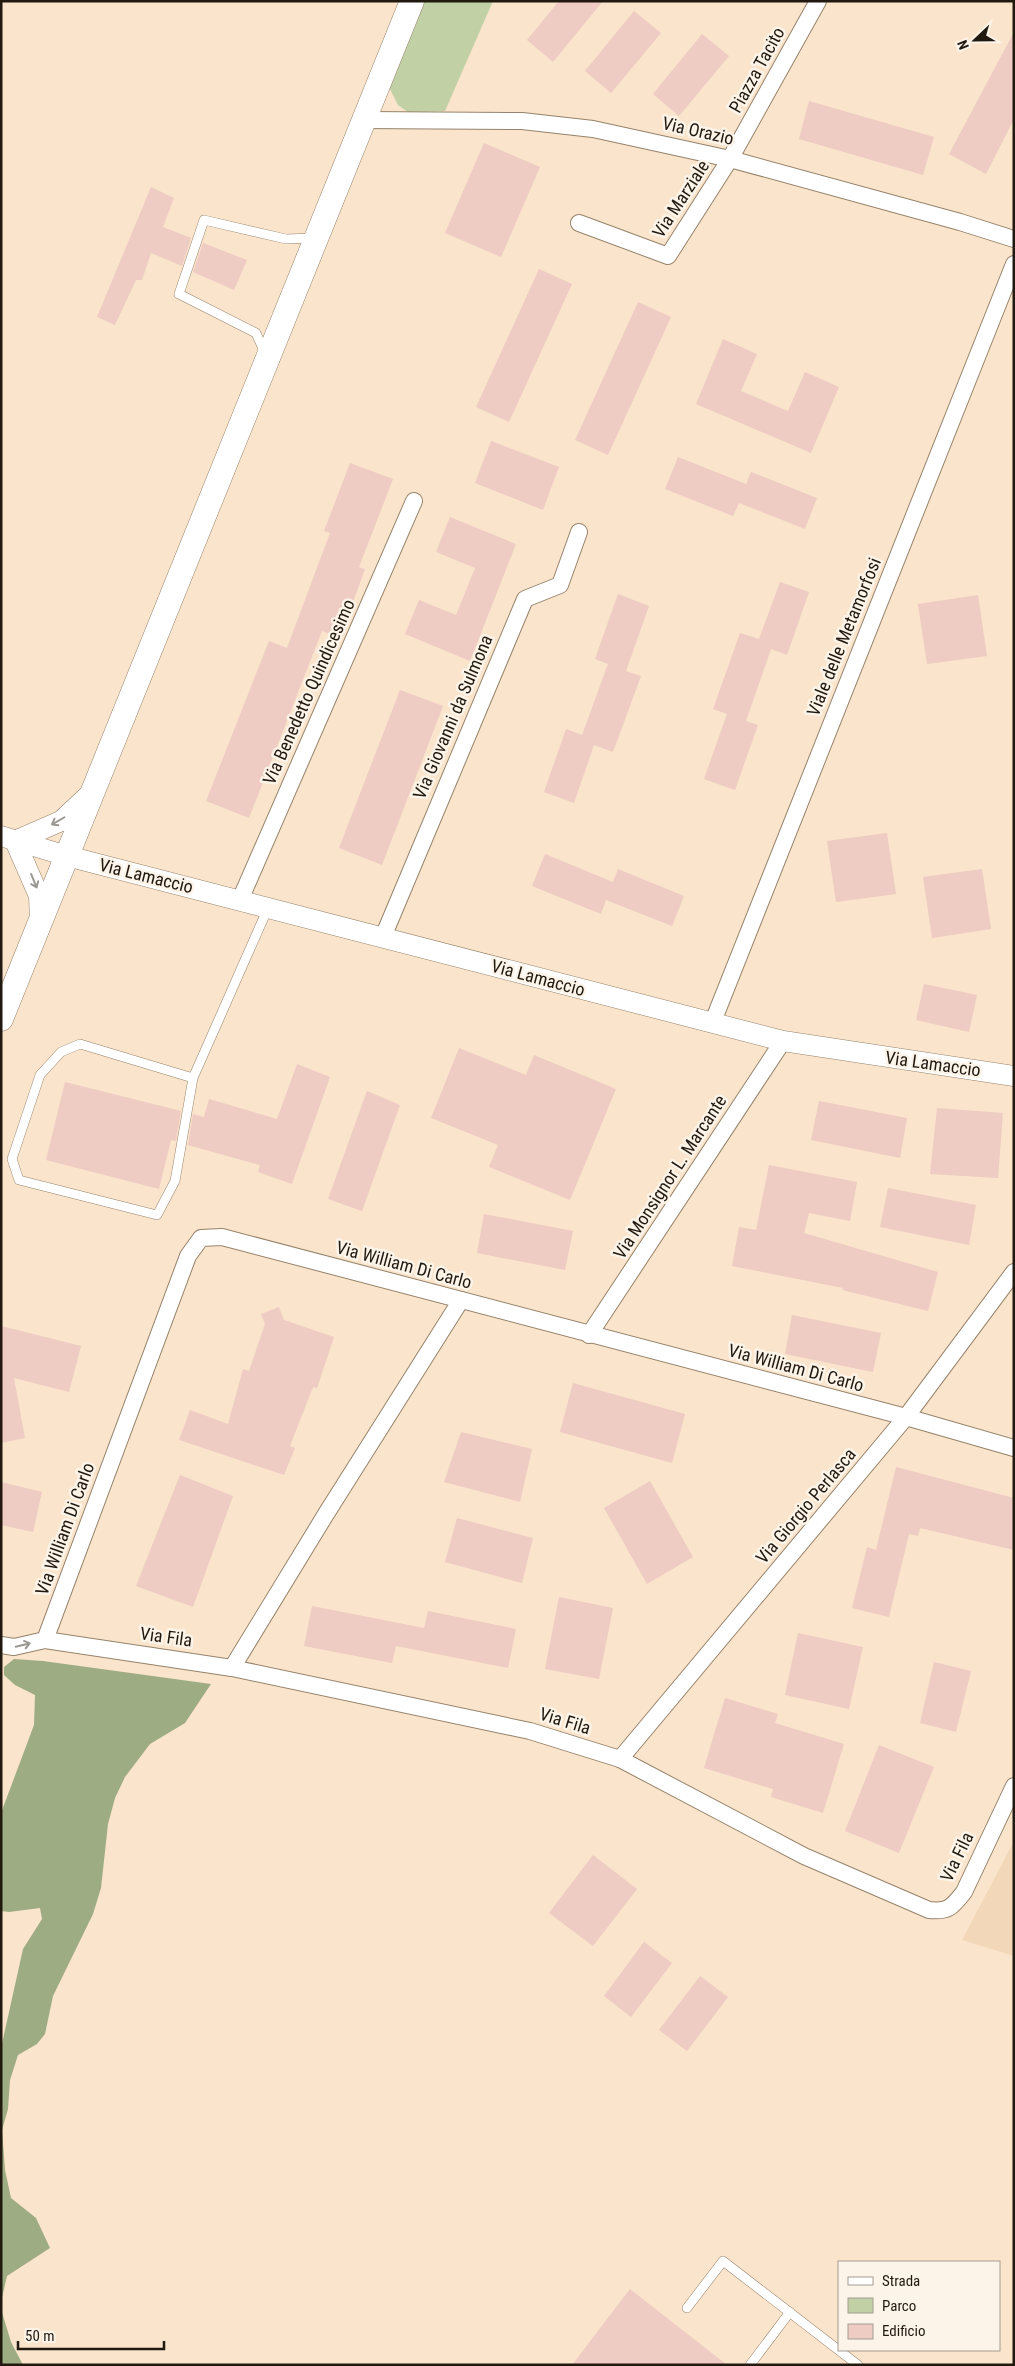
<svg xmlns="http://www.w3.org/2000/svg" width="1015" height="2366" font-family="'Roboto Condensed',sans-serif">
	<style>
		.built { fill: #f2d8b9 }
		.green { fill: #c1d0a5 }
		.forest { fill: #9dac82 }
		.building { fill: #eecbc3 }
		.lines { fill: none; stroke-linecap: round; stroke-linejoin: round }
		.service-casing { stroke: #96836b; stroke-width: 10 }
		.minor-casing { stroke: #96836b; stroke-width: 18 }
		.tertiary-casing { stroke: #96836b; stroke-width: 21 }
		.secondary-casing { stroke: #96836b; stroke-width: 25 }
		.service { stroke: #fff; stroke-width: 9 }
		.minor { stroke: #fff; stroke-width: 16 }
		.tertiary { stroke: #fff; stroke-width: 20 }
		.secondary { stroke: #fff; stroke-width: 24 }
		.oneway { stroke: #9b9893 }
		.labels { text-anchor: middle; stroke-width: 5; stroke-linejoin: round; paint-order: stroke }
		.street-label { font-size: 18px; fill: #211910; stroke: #fcf4e9 }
	</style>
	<rect width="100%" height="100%" fill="#fae4cb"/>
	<path class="built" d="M1014 1841V1956L962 1940Z"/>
	<path class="green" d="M423 1H493L445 111 408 112 398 105 389 87Z"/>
	<g class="forest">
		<path d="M14 1659 43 1661 211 1684 185 1723 150 1744 125 1777 115 1798 108 1824 101 1888 93 1914 53 1996 45 2034 37 2044 18 2055 10 2080 8 2109 2 2130 5 2170 11 2198 36 2218 50 2248 7 2276 1 2302V2048L23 1949 42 1919 40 1908 9 1912 1 1911V1813L34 1725 35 1695 15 1685 4 1675V1667Z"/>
		<path d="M1 2309 11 2342 23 2365H1Z"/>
	</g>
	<g class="building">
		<path d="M559 1H603L553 62 527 40Z"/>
		<path d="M634 11 661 33 611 93 585 71Z"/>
		<path d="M1014 32V119L986 174 949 154Z"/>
		<path d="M702 34 729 56 679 116 653 94Z"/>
		<path d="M809 101 934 137 923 175 799 139Z"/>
		<path d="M484 143 540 167 501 257 445 233Z"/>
		<path d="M151 187 174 198 163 227 191 238 182 266 151 253 142 280H136L115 325 97 317Z"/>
		<path d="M203 243 247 260 234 290 193 272Z"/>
		<path d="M539 269 572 284 509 422 476 407Z"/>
		<path d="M638 302 671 317 608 455 575 440Z"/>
		<path d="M723 339 757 354 741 391 788 411 805 372 839 387 811 453 696 404Z"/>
		<path d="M491 441 559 467 543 510 475 483Z"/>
		<path d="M678 457 746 484 751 472 817 498 805 529 739 503 733 516 665 489Z"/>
		<path d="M350 463 393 479 359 567 365 569 340 638 322 631 249 818 206 801 269 641 287 648 330 533 324 531Z"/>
		<path d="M450 517 516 544 470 661 405 634 419 600 456 615 475 568 436 552Z"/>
		<path d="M780 582 809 592 787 655 771 649 746 721 758 725 735 790 704 779 727 714 713 709 740 633 759 639Z"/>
		<path d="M618 594 649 606 626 671 641 676 613 752 594 745 574 803 544 792 566 729 582 735 608 664 595 659Z"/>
		<path d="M978 595 987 656 927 664 918 604Z"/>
		<path d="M400 690 443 706 382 865 339 848Z"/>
		<path d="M887 833 896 894 836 902 827 841Z"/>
		<path d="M545 854 613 882 618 869 684 896 672 926 606 900 601 914 532 886Z"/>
		<path d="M982 869 991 929 932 938 923 877Z"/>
		<path d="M924 984 977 995 969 1032 916 1020Z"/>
		<path d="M459 1048 526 1075 534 1055 616 1089 570 1200 489 1167 498 1145 431 1118Z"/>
		<path d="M297 1064 330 1077 292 1184 258 1172 260 1165 188 1145 193 1114 204 1117 209 1099 277 1119Z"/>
		<path d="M65 1082 181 1111 176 1141 171 1140 159 1189 46 1160Z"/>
		<path d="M367 1091 400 1105 362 1211 328 1199Z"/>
		<path d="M819 1101 907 1118 900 1158 811 1140Z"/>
		<path d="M937 1108 1003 1113 998 1178 930 1174Z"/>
		<path d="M769 1165 857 1182 850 1221 809 1213 804 1233 938 1272 928 1311 842 1290 843 1288 732 1266 739 1227 756 1230Z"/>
		<path d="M888 1188 976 1205 969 1245 880 1227Z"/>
		<path d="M484 1214 573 1231 565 1270 477 1253Z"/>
		<path d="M279 1307 284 1320 334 1337 317 1388 313 1387 290 1446 295 1448 284 1475 179 1440 190 1410 228 1424 243 1369 249 1371 265 1324 261 1314Z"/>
		<path d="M792 1315 881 1333 873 1372 785 1354Z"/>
		<path d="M1 1326 81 1346 69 1392 14 1378 25 1438 1 1443Z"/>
		<path d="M573 1383 685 1414 672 1463 560 1432Z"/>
		<path d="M461 1432 532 1449 520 1502 444 1482Z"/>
		<path d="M896 1467 1014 1498V1550L920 1528 918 1536 909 1534 889 1617 852 1608 867 1547 876 1550Z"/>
		<path d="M180 1475 233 1496 193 1607 136 1586Z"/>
		<path d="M650 1481 693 1557 647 1584 604 1508Z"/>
		<path d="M1 1482 42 1492 33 1532 1 1525Z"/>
		<path d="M457 1518 533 1538 522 1583 445 1562Z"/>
		<path d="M559 1597 613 1608 599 1679 545 1669Z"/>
		<path d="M312 1606 424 1628 428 1611 516 1629 508 1668 396 1646 392 1663 304 1646Z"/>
		<path d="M798 1633 863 1647 849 1709 785 1695Z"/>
		<path d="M934 1662 971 1671 956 1732 920 1723Z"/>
		<path d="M725 1698 778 1714 775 1723 844 1744 823 1813 771 1797 773 1789 704 1768Z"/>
		<path d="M879 1745 934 1767 899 1853 845 1831Z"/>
		<path d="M593 1855 637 1889 593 1946 549 1913Z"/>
		<path d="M644 1942 672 1963 631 2017 604 1996Z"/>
		<path d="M700 1976 728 1997 687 2051 659 2030Z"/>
		<path d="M630 2289 727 2365H572Z"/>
	</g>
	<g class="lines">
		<defs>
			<g id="service">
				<path d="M265 353 256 333 179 294 204 220 286 239 314 238"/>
				<path d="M193 1078 175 1181 157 1215 19 1180 12 1159 40 1075 61 1052 80 1044 193 1078 268 908"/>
				<path d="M687 2308 723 2261 858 2365"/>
				<path d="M750 2365 790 2312"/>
			</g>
			<g id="minor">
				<path d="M363 120 522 121 593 129 730 159 960 222 1014 239"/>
				<path d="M579 223 668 256 730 159 818 1"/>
				<path d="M240 900 414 501"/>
				<path d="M383 937 525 599 560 585 579 532"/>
				<path d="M712 1024 1014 264"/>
				<path d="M589 1335 783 1041"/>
				<path d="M45 1640 188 1256 201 1238 222 1237 906 1417 1014 1448"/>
				<path d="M1 1645 14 1647 45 1640 232 1668 530 1731 620 1759 804 1856 929 1910C949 1912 952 1907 964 1892L1014 1786"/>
				<path d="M232 1668 326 1514 461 1300"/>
				<path d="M620 1759 906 1417 1014 1272"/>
			</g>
			<g id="tertiary">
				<path d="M1 836 67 856 783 1041 1014 1076"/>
				<path d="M15 841 61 821 92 792"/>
				<path d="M15 841 39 896 40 922"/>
			</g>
			<path id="secondary" d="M1 1019 412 1"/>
		</defs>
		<use href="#service" class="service-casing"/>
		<use href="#minor" class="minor-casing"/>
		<use href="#tertiary" class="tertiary-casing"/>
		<use href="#secondary" class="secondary-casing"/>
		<use href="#service" class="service"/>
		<use href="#minor" class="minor"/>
		<use href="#tertiary" class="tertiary"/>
		<use href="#secondary" class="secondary"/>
	</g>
	<defs><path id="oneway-shaft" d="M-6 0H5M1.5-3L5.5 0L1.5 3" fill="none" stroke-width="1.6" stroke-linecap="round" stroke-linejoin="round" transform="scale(1.25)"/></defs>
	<g class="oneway">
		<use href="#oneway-shaft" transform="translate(58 821) rotate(150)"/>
		<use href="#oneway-shaft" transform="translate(34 881) rotate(68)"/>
		<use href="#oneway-shaft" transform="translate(23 1645) rotate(-13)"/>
	</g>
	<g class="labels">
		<g class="street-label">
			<text transform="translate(757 70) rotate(-61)" y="6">Piazza Tacito</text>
			<text transform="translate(698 131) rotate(13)" y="6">Via Orazio</text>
			<text transform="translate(681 199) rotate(-57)" y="6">Via Marziale</text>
			<text transform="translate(844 637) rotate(-68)" y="6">Viale delle Metamorfosi</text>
			<text transform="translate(309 692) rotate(-66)" y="6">Via Benedetto Quindicesimo</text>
			<text transform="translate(453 717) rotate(-67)" y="6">Via Giovanni da Sulmona</text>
			<text transform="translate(146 876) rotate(14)" y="6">Via Lamaccio</text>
			<text transform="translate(538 978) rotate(15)" y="6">Via Lamaccio</text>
			<text transform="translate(933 1064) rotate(8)" y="6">Via Lamaccio</text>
			<text transform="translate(670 1177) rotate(-57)" y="6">Via Monsignor L. Marcante</text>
			<text transform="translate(404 1265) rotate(15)" y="6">Via William Di Carlo</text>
			<text transform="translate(796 1368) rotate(15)" y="6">Via William Di Carlo</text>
			<text transform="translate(806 1506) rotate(-50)" y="6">Via Giorgio Perlasca</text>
			<text transform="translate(65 1529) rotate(-70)" y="6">Via William Di Carlo</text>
			<text transform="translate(166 1637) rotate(8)" y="6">Via Fila</text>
			<text transform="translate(565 1721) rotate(17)" y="6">Via Fila</text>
			<text transform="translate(957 1857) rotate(-64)" y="6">Via Fila</text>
		</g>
	</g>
	<rect width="1015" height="2366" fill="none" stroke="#211910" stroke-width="5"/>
	<rect x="838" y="2261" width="162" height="90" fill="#fcf4e9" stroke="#a49c92"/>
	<rect x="848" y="2277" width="25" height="8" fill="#ffffff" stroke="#a49c92"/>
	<text x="882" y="2286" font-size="15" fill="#211910">Strada</text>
	<rect x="848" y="2298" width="25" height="15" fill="#c1d0a5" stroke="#a49c92"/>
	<text x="882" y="2311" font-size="15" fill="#211910">Parco</text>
	<rect x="848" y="2324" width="25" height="15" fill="#eecbc3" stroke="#a49c92"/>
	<text x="882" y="2336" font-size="15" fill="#211910">Edificio</text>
	<g transform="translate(975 40) rotate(248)" stroke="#fcf4e9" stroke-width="4" paint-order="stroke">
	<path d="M0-4L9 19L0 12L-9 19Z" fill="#211910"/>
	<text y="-8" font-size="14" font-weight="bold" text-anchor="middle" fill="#211910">N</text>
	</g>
	<path d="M18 2341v8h146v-8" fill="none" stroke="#211910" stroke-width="2.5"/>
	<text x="25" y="2341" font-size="15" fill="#211910" stroke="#fcf4e9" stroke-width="4" paint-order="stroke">50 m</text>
</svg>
